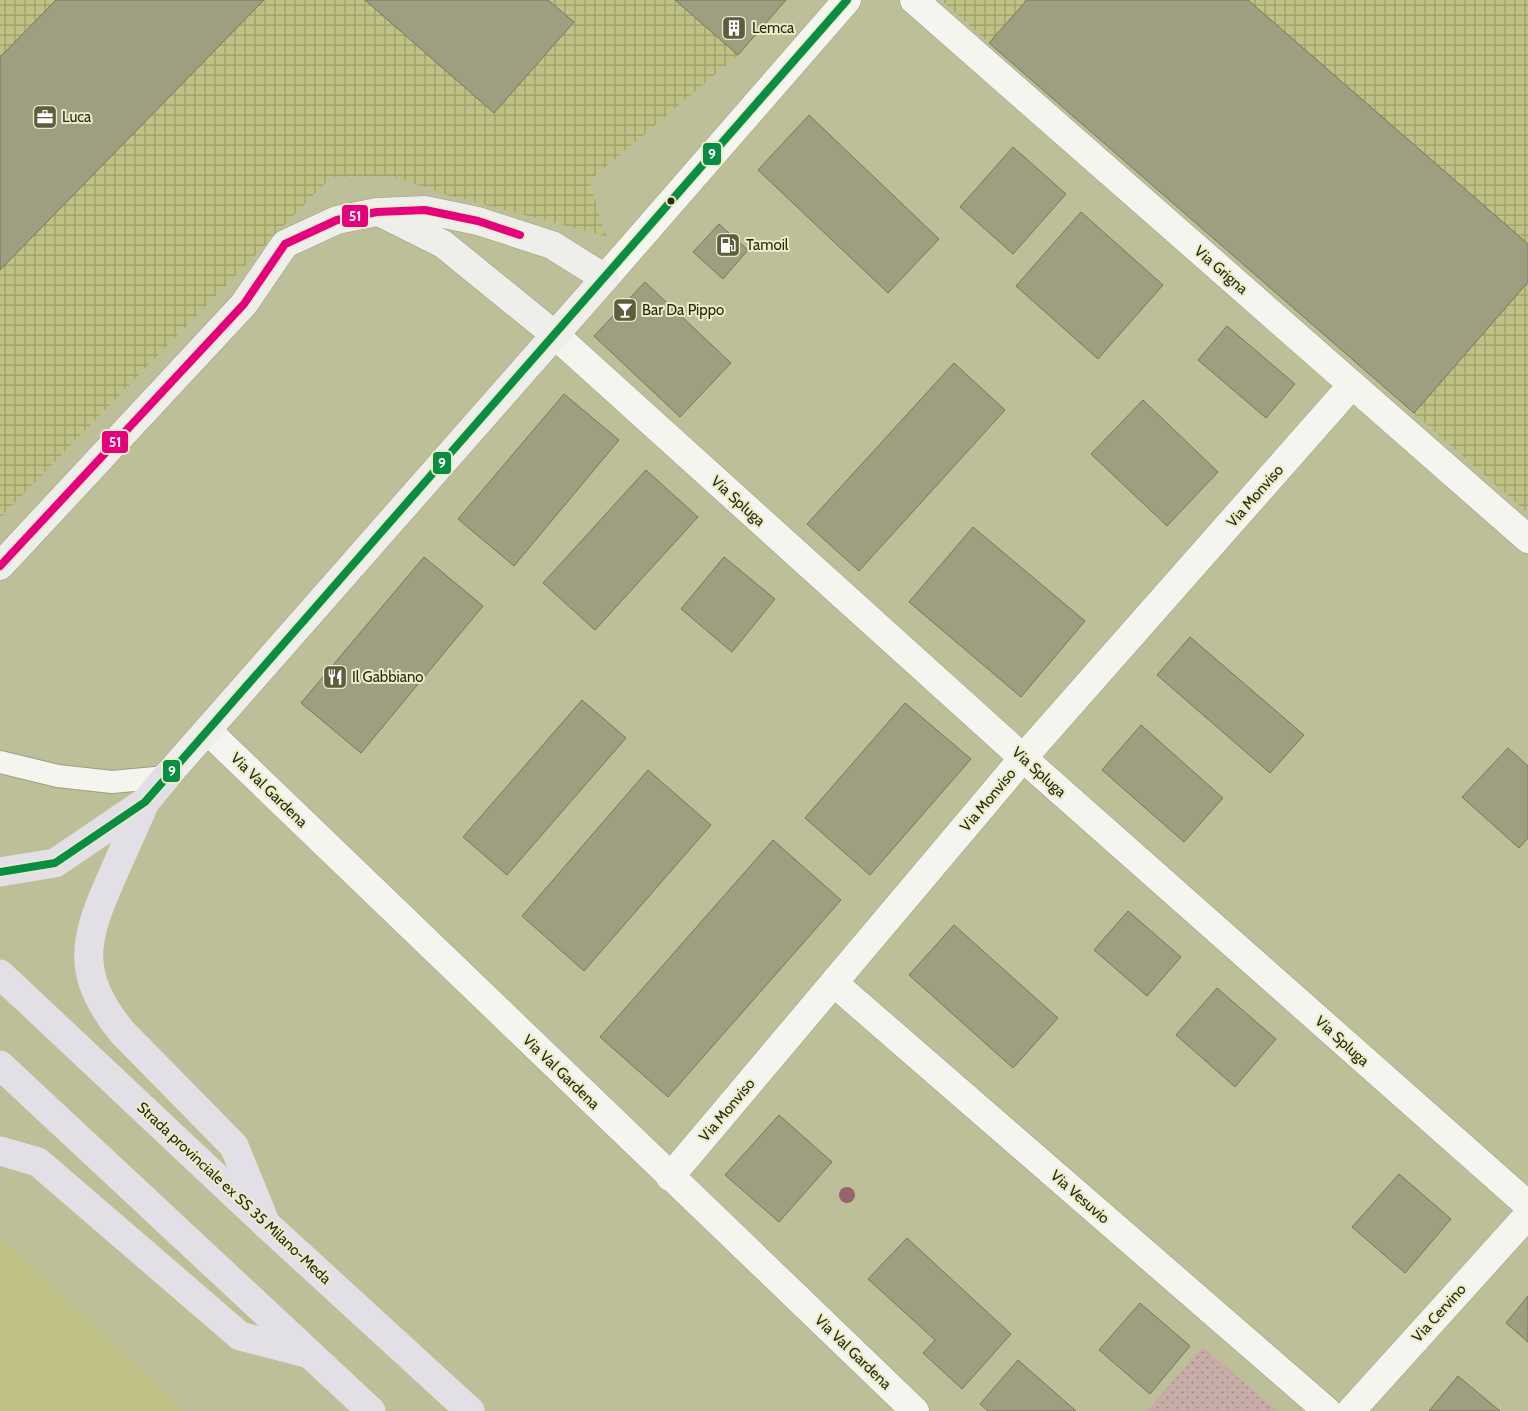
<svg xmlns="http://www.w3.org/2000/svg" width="1528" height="1411" font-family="Cabin,sans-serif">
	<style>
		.built { fill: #c0c285 }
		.industrial { fill: url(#industrial-grid) }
		.grass { fill: url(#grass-dots) }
		.building { fill: #9e9f80; stroke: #777858 }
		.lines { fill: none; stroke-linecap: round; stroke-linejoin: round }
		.service-casing { stroke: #9d9e7f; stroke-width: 24 }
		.minor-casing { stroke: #9d9e7f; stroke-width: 29 }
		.tertiary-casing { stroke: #9d9e7f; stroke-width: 29 }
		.secondary-casing { stroke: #9d9e7f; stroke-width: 29 }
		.trunk-casing { stroke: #e1e2d1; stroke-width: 29 }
		.service { stroke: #f5f5f0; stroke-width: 22 }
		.minor { stroke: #f5f5f0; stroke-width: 28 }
		.tertiary { stroke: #f5f5f0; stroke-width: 28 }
		.secondary { stroke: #eeeeeb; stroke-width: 28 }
		.trunk { stroke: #e2e0e6; stroke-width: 28 }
		.bus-1-casing { stroke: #eaecca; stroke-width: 11 }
		.bus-2-casing { stroke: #eaecca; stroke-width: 11 }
		.bus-1 { stroke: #e5007d; stroke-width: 8 }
		.bus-2 { stroke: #088d43; stroke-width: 8 }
		.tree { fill: #95656f }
		.bus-dot { fill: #29290d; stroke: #eaecca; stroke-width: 2 }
		.labels { text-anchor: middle; stroke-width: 4; stroke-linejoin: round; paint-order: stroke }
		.poi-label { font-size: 15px; fill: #29290d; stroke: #eaecca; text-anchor: start }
		.street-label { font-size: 15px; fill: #29290d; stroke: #eaecca }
		.line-badge { stroke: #eaecca; stroke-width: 2 }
		.badge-label { font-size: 14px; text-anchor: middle; font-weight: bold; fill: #fff }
	</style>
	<defs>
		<pattern id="industrial-grid" width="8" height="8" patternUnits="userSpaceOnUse" patternTransform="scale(1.25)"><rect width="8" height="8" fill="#c0c285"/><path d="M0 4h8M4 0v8" fill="none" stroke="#9c9e6b"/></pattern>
		<pattern id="grass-dots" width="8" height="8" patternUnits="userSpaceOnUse" patternTransform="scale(1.25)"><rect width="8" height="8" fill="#c7aca7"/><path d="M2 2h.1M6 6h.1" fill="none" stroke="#a28c86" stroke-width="1.8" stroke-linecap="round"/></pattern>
	</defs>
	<rect width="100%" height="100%" fill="#bdbf98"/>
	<path class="built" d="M0 1236 184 1411H0Z"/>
	<g class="industrial">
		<path d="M0 0H786L738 55 589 181 606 236 447 195 392 176 331 177 0 518Z"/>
		<path d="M941 0H1528V513L989 43Z"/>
	</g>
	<path class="grass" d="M1203 1347 1277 1411H1147Z"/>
	<g class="building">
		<path d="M56 0H264L0 270V57Z"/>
		<path d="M365 0H548L574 22 494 113Z"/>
		<path d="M675 0H786L738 55Z"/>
		<path d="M1027 0H1248L1528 244V282L1414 413 989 43Z"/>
		<path d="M809 115 939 239 888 293 758 170Z"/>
		<path d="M1013 147 1066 194 1013 254 960 207Z"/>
		<path d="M1081 212 1163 285 1098 359 1016 286Z"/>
		<path d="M719 224 748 250 723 279 693 252Z"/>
		<path d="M645 282 731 363 680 417 594 336Z"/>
		<path d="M1227 326 1295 384 1266 418 1198 360Z"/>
		<path d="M954 363 1005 410 859 571 807 524Z"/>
		<path d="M564 394 619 440 514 566 458 519Z"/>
		<path d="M1143 400 1218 472 1167 526 1091 454Z"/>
		<path d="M646 470 698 517 595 630 543 583Z"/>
		<path d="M973 527 1085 621 1021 697 909 602Z"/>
		<path d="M424 557 483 606 361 753 301 703Z"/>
		<path d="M724 557 775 599 732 652 681 609Z"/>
		<path d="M1190 637 1304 735 1270 773 1157 675Z"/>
		<path d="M582 700 626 738 507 875 463 837Z"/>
		<path d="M905 703 971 759 870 875 805 818Z"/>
		<path d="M1141 725 1223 798 1184 842 1102 770Z"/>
		<path d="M1508 748 1528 766V838L1519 848 1462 797Z"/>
		<path d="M648 770 711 825 584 971 522 916Z"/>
		<path d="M773 840 841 900 668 1097 600 1037Z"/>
		<path d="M1128 911 1181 957 1147 996 1094 950Z"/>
		<path d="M954 925 1058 1018 1013 1068 909 975Z"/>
		<path d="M1217 988 1276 1039 1235 1087 1176 1035Z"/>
		<path d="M779 1115 832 1162 779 1222 725 1175Z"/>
		<path d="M1399 1174 1451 1219 1405 1273 1352 1227Z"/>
		<path d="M907 1238 1011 1334 962 1389 923 1353 935 1340 868 1279Z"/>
		<path d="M1528 1296V1342L1506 1323Z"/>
		<path d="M1140 1303 1190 1346 1150 1394 1099 1350Z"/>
		<path d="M1018 1360 1076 1411H988L980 1404Z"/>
		<path d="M1458 1376 1500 1411H1429Z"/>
	</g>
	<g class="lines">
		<defs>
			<path id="service" d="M0 762 58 776 112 782 166 777"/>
			<g id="minor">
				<path d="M914 0 1528 539"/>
				<path d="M555 335 1023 758 1528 1205"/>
				<path d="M208 731 915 1411"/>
				<path d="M834 983 1327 1411"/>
				<path d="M670 1177 1023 758 1352 385"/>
				<path d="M1351 1411 1528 1215"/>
			</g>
			<path id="tertiary" d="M605 278 847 0"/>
			<g id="secondary">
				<path d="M381 213 443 244 555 335"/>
				<path d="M0 566 244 304 285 244 337 220 377 212 425 210 478 221 552 245 605 278 166 777"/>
			</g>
			<g id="trunk">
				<path d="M145 802C134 828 122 853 111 879 83 941 76 975 122 1032L234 1146 263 1217"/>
				<path d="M0 872 55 863 145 802 166 777"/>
				<path d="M0 974 267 1225 470 1411"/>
				<path d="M0 1065 371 1411"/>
				<path d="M0 1151 38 1162 240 1336 306 1353"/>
			</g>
		</defs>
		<use href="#service" class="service-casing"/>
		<use href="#minor" class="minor-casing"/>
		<use href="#tertiary" class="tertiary-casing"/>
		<use href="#secondary" class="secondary-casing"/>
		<use href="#trunk" class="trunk-casing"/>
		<use href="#service" class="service"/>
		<use href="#minor" class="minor"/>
		<use href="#tertiary" class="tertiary"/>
		<use href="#secondary" class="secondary"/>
		<use href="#trunk" class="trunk"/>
		<defs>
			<path id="bus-1" d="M0 566 244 304 285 244 337 220 377 212 425 210 478 221 520 235"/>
			<path id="bus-2" d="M0 872 55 863 145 802 847 0"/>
		</defs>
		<use href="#bus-1" class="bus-1-casing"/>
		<use href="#bus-2" class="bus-2-casing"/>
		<use href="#bus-1" class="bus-1"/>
		<use href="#bus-2" class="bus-2"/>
	</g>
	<circle class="tree" cx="847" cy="1195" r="8"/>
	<defs>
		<symbol id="building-square" viewBox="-11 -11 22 22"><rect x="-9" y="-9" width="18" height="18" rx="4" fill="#5d5e3e" stroke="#eaecca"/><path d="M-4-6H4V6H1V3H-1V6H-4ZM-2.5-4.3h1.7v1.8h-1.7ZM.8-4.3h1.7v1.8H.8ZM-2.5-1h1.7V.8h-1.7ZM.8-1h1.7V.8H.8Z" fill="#fff"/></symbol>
		<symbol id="office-square" viewBox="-11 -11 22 22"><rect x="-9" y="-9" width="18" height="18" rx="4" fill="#5d5e3e" stroke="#eaecca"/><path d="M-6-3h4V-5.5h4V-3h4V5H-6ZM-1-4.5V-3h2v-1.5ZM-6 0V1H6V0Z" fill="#fff"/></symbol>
		<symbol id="fuel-square" viewBox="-11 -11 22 22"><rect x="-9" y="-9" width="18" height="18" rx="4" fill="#5d5e3e" stroke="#eaecca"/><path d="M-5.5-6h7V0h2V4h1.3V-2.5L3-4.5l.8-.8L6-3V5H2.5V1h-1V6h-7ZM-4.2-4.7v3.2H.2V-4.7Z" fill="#fff"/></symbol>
		<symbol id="bar-square" viewBox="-11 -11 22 22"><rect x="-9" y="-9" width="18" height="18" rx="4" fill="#5d5e3e" stroke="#eaecca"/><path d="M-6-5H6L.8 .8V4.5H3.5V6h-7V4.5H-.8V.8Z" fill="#fff"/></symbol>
		<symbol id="restaurant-square" viewBox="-11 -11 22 22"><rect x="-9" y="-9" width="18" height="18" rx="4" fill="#5d5e3e" stroke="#eaecca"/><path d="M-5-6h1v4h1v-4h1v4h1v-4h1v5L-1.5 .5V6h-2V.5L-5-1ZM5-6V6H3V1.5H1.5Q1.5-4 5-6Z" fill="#fff"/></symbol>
	</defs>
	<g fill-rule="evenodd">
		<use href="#building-square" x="720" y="14" width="28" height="28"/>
		<use href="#office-square" x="31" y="103" width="28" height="28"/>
		<use href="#fuel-square" x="714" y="231" width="28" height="28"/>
		<use href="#bar-square" x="611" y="296" width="28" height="28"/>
		<use href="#restaurant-square" x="321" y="663" width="28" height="28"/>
	</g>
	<circle class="bus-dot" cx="671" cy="201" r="4.5"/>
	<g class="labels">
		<g class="poi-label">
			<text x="752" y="33">Lemca</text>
			<text x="62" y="122">Luca</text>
			<text x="746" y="250">Tamoil</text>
			<text x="642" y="315">Bar Da Pippo</text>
			<text x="352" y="682">Il Gabbiano</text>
		</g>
		<g class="street-label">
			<text transform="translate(1221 270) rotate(41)" y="5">Via Grigna</text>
			<text transform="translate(1255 496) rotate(-49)" y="5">Via Monviso</text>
			<text transform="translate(738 501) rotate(42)" y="5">Via Spluga</text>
			<text transform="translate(1039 772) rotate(42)" y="5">Via Spluga</text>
			<text transform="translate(269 790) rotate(44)" y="5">Via Val Gardena</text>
			<text transform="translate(988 800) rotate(-50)" y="5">Via Monviso</text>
			<text transform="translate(1342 1041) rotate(42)" y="5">Via Spluga</text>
			<text transform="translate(561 1072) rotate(44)" y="5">Via Val Gardena</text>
			<text transform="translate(727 1110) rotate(-50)" y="5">Via Monviso</text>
			<text transform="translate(234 1193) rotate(43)" y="5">Strada provinciale ex SS 35 Milano-Meda</text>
			<text transform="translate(1080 1197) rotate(41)" y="5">Via Vesuvio</text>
			<text transform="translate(1439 1313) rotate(-48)" y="5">Via Cervino</text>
			<text transform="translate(853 1352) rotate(44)" y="5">Via Val Gardena</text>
		</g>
	</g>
	<g class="line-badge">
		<rect x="702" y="142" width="20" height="24" rx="5" fill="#088d43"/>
		<rect x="341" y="204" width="28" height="24" rx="5" fill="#e5007d"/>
		<rect x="101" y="430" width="28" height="24" rx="5" fill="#e5007d"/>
		<rect x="432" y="451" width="20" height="24" rx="5" fill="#088d43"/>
		<rect x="162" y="759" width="19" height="24" rx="5" fill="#088d43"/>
	</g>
	<g class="badge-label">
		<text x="712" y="159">9</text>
		<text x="355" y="221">51</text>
		<text x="115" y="447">51</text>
		<text x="442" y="468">9</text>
		<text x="172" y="776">9</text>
	</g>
</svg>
